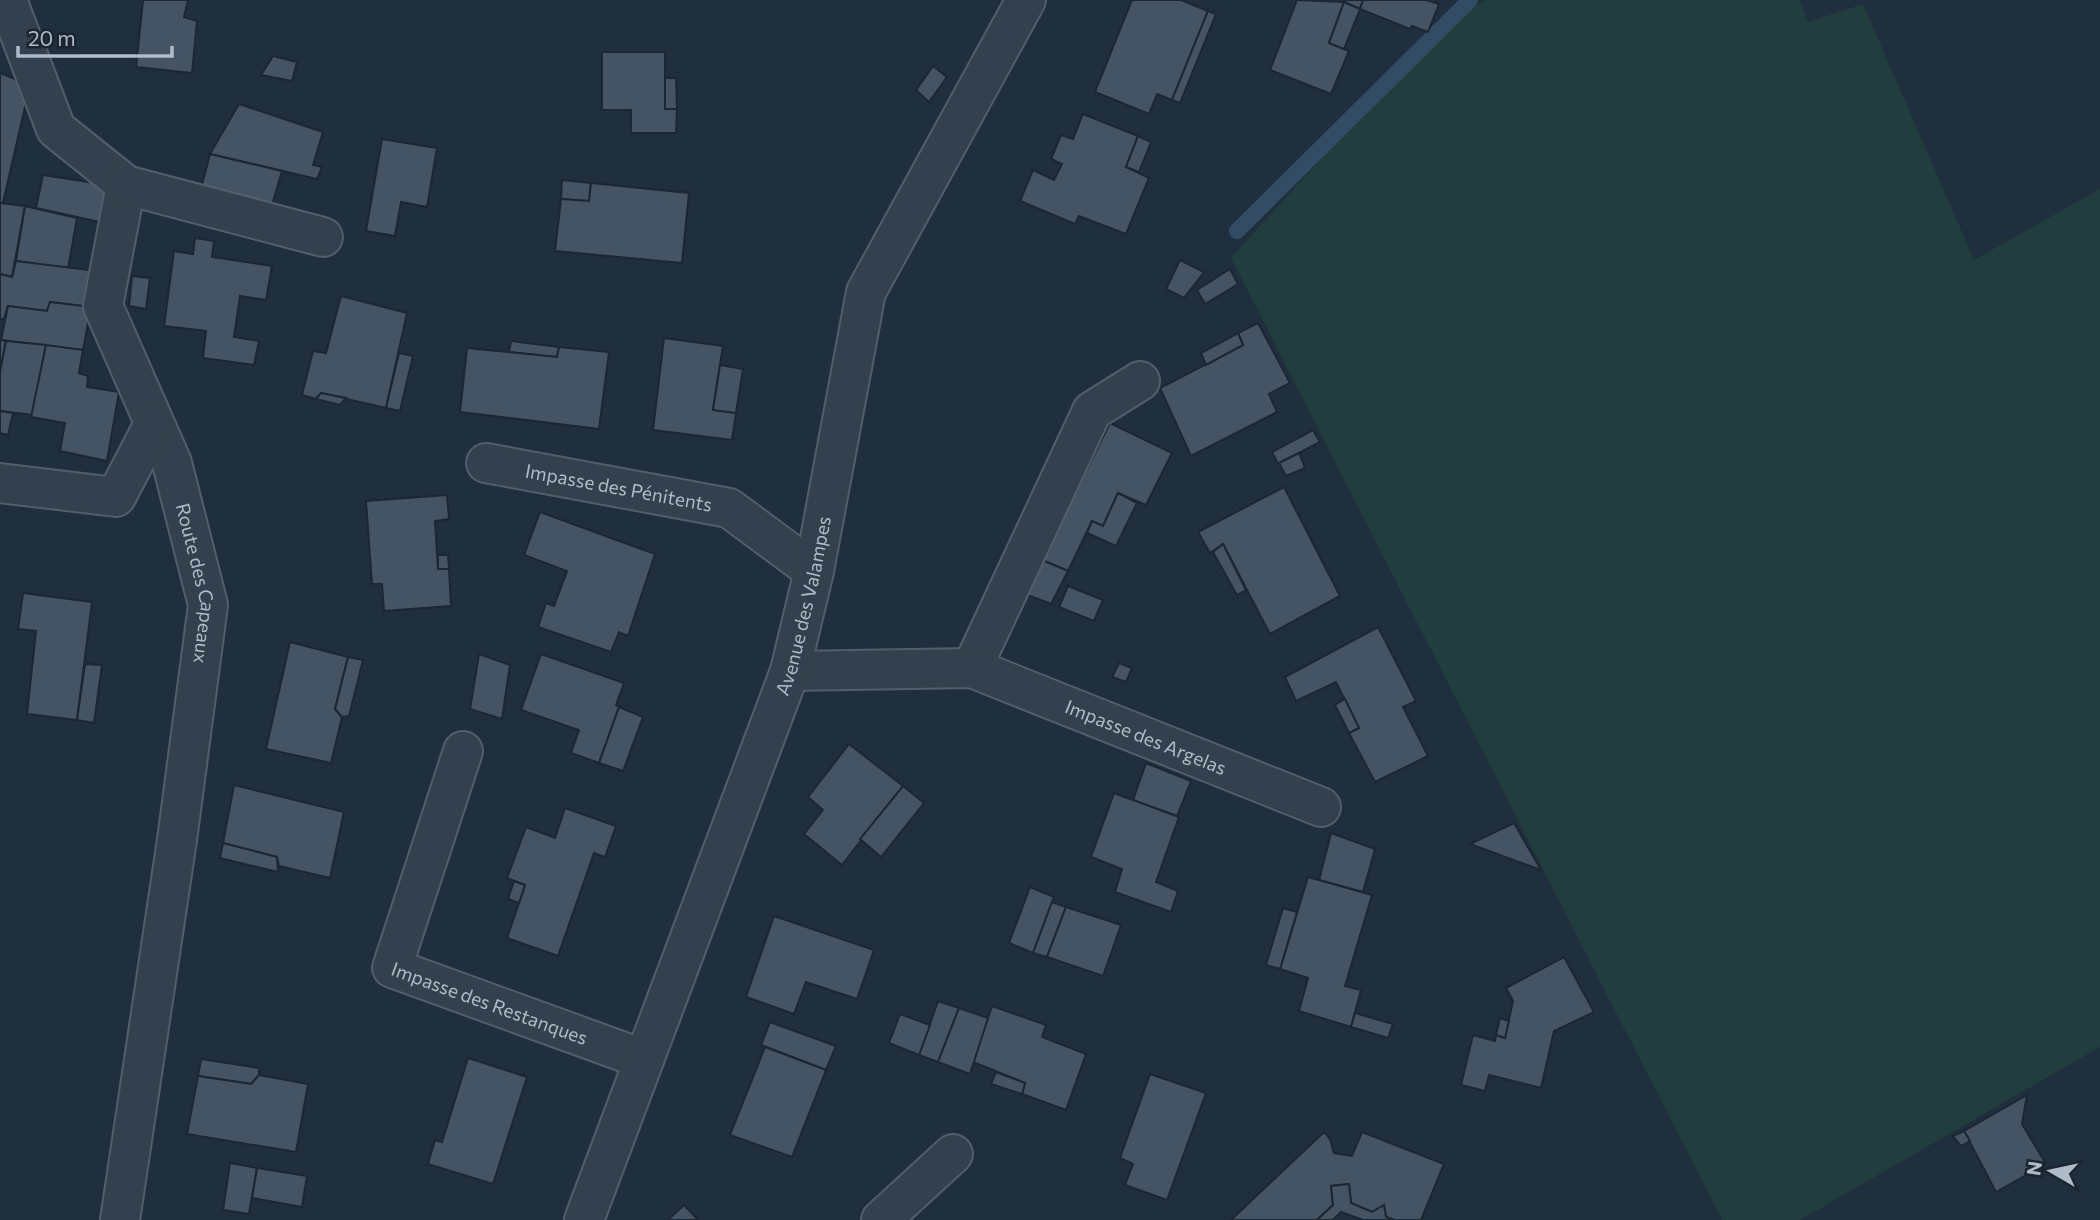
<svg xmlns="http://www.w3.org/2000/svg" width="2100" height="1220" font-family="Commissioner,sans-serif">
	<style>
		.green { fill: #223d3e }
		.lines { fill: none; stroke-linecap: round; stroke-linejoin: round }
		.stream { stroke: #324c66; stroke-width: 16 }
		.building { fill: #445464; stroke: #1c2733; stroke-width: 2 }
		.minor-casing { stroke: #525e6b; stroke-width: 42 }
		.minor { stroke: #34404d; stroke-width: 38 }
		.labels { text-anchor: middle; stroke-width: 6; stroke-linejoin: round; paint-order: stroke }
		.street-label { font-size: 19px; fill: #afbbc9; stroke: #1a2531 }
	</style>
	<rect width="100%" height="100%" fill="#202f3d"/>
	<path class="green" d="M1486 0H1800L1808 22 1863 4 1974 260 2100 189V1047L1800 1220H1722L1231 258 1445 22Z"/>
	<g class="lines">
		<path class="stream" d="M1237 231 1470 0"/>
	</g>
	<g class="building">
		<path d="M143 0H188L184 17 197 21 192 73 136 67Z"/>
		<path d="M1132 0H1181L1208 11 1172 100 1157 94 1149 114 1095 92Z"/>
		<path d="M1297 0 1344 2 1329 43 1349 51 1331 94 1270 70Z"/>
		<path d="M1345 0H1363L1360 9 1344 2Z"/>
		<path d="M1363 0H1426L1439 4 1428 32 1412 26 1410 29 1360 9Z"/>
		<path d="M1344 2 1360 9 1344 49 1329 43Z"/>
		<path d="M1208 11 1216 14 1180 103 1172 100Z"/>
		<path d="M602 52H665V109H677L676 133H631V110H602Z"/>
		<path d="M273 56 297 62 292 81 261 75Z"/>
		<path d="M933 66 947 77 929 102 916 90Z"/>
		<path d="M0 73 30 85 3 203H0Z"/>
		<path d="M665 78H676L677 109H665Z"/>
		<path d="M239 104 323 132 313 165 322 167 317 179 210 154Z"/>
		<path d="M1083 114 1138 136 1126 167 1149 178 1126 234 1079 216 1075 224 1020 201 1033 170 1054 180 1062 164 1051 159 1061 135 1073 139Z"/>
		<path d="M1138 136 1151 142 1139 172 1126 167Z"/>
		<path d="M382 139 437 148 427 207 401 202 395 236 366 231Z"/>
		<path d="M210 154 282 171 269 215 198 200Z"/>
		<path d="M43 175 108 185 104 223 36 208Z"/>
		<path d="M562 180 591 183 589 201 561 199Z"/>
		<path d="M591 183 689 193 682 263 555 251 561 199 589 201Z"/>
		<path d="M0 203 25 206 12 277 0 274Z"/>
		<path d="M25 206 77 218 68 269 16 261Z"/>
		<path d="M195 238 214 241 212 257 272 266 266 300 240 296 234 337 259 341 254 365 203 358 206 331 164 326 174 251 193 254Z"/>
		<path d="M1180 260 1204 272 1184 298 1166 289Z"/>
		<path d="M16 261 97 271 91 307 50 302 47 311 8 306 4 319H0V274L12 277Z"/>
		<path d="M1230 269 1238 284 1205 304 1197 290Z"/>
		<path d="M132 276 150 278 146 309 129 306Z"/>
		<path d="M341 296 407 313 386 408 321 393 316 399 302 395 313 351 326 353Z"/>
		<path d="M50 302 91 307 83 350 1 340 8 306 47 311Z"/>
		<path d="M1258 323 1290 383 1269 394 1277 412 1191 456 1160 388 1243 345 1238 333Z"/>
		<path d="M1238 333 1243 345 1206 365 1201 353Z"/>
		<path d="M664 338 723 346 713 410 736 413 732 440 653 430Z"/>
		<path d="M0 340 6 341 0 372Z"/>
		<path d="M6 341 46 345 33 415 0 411V372Z"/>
		<path d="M511 341 559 347 557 357 509 352Z"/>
		<path d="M46 345 83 350 79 373 88 376 87 387 119 392 107 461 60 451 65 423 31 417Z"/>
		<path d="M559 347 609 352 599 429 460 412 467 348 557 357Z"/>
		<path d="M399 353 413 356 400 411 386 408Z"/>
		<path d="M720 365 743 369 736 413 713 410Z"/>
		<path d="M321 393 346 398 340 405 316 399Z"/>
		<path d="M0 411 13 413 8 435 0 433Z"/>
		<path d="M1110 423 1172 453 1146 505 1118 493 1103 526 1092 521 1068 571 1042 560Z"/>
		<path d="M1313 430 1320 442 1278 464 1272 452Z"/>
		<path d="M1299 453 1305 468 1286 476 1279 463Z"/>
		<path d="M1284 487 1340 596 1270 634 1223 544 1210 553 1198 532Z"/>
		<path d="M1118 493 1137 503 1116 546 1087 533 1092 521 1103 526Z"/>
		<path d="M447 495 449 519 435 521 438 569H449L451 606 384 611 382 584H372L366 501Z"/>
		<path d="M540 512 655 554 628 636 619 632 611 652 538 627 546 603 554 606 567 571 524 555Z"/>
		<path d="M1223 544 1246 590 1237 595 1213 552Z"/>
		<path d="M438 555H448L449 569H438Z"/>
		<path d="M1042 560 1068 571 1051 604 1025 594Z"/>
		<path d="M1068 586 1103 600 1094 621 1059 607Z"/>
		<path d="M23 593 92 602 77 720 27 714 36 631 18 629Z"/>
		<path d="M1378 627 1416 701 1403 707 1428 756 1375 782 1349 733 1359 728 1336 682 1296 701 1285 677Z"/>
		<path d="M290 642 348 657 335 709 342 717 331 763 266 749Z"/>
		<path d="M479 654 510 665 502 719 470 709Z"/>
		<path d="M541 654 624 683 616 705 619 707 599 763 571 753 579 730 521 710Z"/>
		<path d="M348 657 363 660 349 716 342 717 335 709Z"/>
		<path d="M1119 663 1132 668 1126 682 1112 677Z"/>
		<path d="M85 664 102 665 94 723 77 720Z"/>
		<path d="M1345 699 1359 728 1349 733 1335 705Z"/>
		<path d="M619 707 643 717 623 771 599 763Z"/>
		<path d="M849 744 903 786 842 865 804 834 823 810 808 797Z"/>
		<path d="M1146 763 1191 781 1177 816 1133 800Z"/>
		<path d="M234 785 344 812 330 878 279 866 277 857 223 843Z"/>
		<path d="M903 786 924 803 881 857 860 839Z"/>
		<path d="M1114 793 1179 817 1156 882 1178 891 1171 912 1115 892 1122 869 1091 857Z"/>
		<path d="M565 808 616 826 605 857 594 853 558 956 507 938 525 885 507 878 526 827 555 838Z"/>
		<path d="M1514 823 1541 870 1470 844Z"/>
		<path d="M1331 833 1375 849 1363 892 1319 880Z"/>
		<path d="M223 843 277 857 278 872 220 858Z"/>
		<path d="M1308 877 1372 895 1345 986 1361 990 1351 1027 1299 1011 1308 978 1280 969Z"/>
		<path d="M514 881 525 885 519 903 508 899Z"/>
		<path d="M1030 887 1054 897 1033 953 1009 943Z"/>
		<path d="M1052 902 1066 907 1047 957 1033 953Z"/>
		<path d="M1066 907 1121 925 1103 976 1047 957Z"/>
		<path d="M1283 908 1297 912 1280 969 1266 965Z"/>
		<path d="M774 916 874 950 857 999 806 982 794 1014 746 997Z"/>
		<path d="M1564 957 1594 1012 1554 1031 1541 1088 1489 1075 1485 1091 1461 1085 1473 1035 1495 1041 1496 1035 1505 1038 1513 1001 1506 988Z"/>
		<path d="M938 1001 959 1008 938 1062 919 1055Z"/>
		<path d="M992 1006 1046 1025 1042 1037 1086 1054 1066 1110 1022 1094 1025 1083 973 1062Z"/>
		<path d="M959 1008 988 1018 970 1074 938 1062Z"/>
		<path d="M1355 1013 1393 1024 1388 1038 1351 1027Z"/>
		<path d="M900 1014 930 1025 919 1055 889 1043Z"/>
		<path d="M1500 1018 1509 1021 1505 1038 1496 1035Z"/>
		<path d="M770 1022 836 1046 826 1070 761 1045Z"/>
		<path d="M765 1047 826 1070 792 1157 730 1135Z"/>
		<path d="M468 1058 527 1077 493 1184 428 1164 435 1140 442 1142Z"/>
		<path d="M201 1059 259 1068V1075L251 1084 198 1076Z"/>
		<path d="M996 1072 1025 1083 1022 1094 991 1084Z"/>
		<path d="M1150 1074 1206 1093 1167 1200 1125 1185 1133 1164 1120 1158Z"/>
		<path d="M259 1075 308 1084 296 1152 187 1134 198 1076 251 1084Z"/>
		<path d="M2027 1095 2022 1124 2046 1164 1996 1192 1964 1131Z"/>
		<path d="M1964 1131 1970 1141 1961 1146 1953 1136Z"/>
		<path d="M1324 1132 1330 1139 1334 1153 1352 1156 1362 1132 1444 1164 1421 1220H1394L1386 1217 1384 1205 1372 1212 1351 1203 1349 1184 1331 1186 1333 1205 1317 1220H1231Z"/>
		<path d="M230 1163 257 1168 249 1214 223 1210Z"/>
		<path d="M257 1168 307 1176 302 1207 252 1198Z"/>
		<path d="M1349 1184 1351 1203 1372 1212 1384 1205 1386 1217 1394 1220H1363L1341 1212 1333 1220H1317L1333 1205 1331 1186Z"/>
		<path d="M684 1205 698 1220H668Z"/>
	</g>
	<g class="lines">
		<defs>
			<g id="minor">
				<path id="s1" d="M7 0 56 129 126 185 103 306 172 463 208 605 177 840 120 1220"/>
				<path d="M126 185 323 237"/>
				<path id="s2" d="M486 463 729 508 814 571"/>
				<path d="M0 483 116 497 154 424"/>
				<path d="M972 668 1092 411 1140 381"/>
				<path id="s3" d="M790 671 972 668 1321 807"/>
				<path id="s4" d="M463 751 392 968 643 1059"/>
				<path id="s5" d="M584 1220 790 671 814 571 866 292 1026 0"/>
				<path d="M881 1220 953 1154"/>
			</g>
		</defs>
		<use href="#minor" class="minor-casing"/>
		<use href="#minor" class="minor"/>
	</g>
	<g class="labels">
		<g class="street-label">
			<text dy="7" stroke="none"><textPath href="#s2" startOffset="135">Impasse des Pénitents</textPath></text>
			<text dy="7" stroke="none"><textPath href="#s1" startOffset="646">Route des Capeaux</textPath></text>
			<text dy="7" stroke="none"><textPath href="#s5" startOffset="653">Avenue des Valampes</textPath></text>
			<text dy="7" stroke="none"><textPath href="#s3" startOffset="369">Impasse des Argelas</textPath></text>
			<text dy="7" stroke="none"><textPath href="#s4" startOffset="332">Impasse des Restanques</textPath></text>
		</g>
	</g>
	<g transform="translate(2051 1171) rotate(279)" stroke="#1a2531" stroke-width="5" paint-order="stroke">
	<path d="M0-5L12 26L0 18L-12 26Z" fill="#afbbc9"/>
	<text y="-10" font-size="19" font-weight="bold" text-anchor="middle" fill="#afbbc9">N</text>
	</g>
	<path d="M18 46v10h154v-10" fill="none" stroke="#afbbc9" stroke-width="3.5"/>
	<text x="28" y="46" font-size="21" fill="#afbbc9" stroke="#1a2531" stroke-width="5" paint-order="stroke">20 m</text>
</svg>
